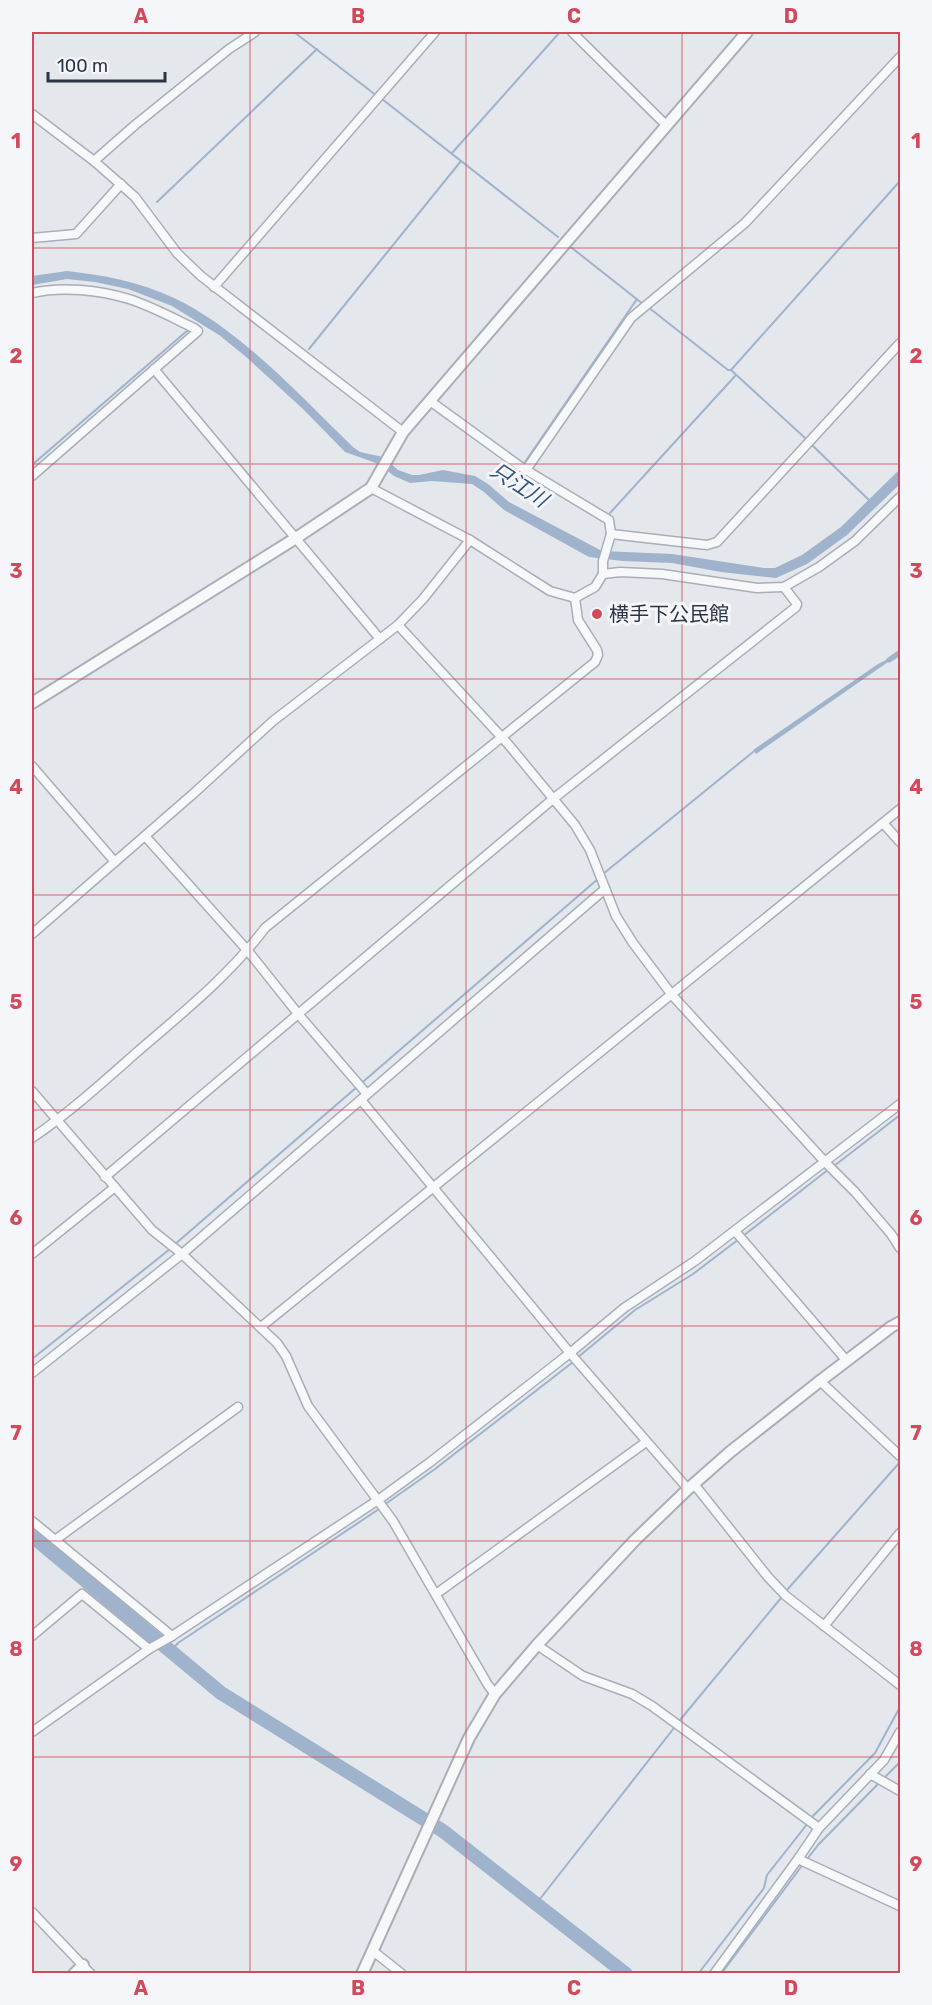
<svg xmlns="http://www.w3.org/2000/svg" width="932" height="2005" font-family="Rubik,'Noto Sans JP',sans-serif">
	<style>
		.water { fill: #9fb4cc }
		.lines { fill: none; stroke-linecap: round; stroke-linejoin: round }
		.stream { stroke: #9fb4cc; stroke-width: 2 }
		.river { stroke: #9fb4cc; stroke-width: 14 }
		.minor-casing { stroke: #a9aeb7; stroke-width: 11 }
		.tertiary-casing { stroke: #a9aeb7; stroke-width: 14 }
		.minor { stroke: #f7f8fa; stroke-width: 8 }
		.tertiary { stroke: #f7f8fa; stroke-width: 10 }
		.grid { fill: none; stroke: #d1495b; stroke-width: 1.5; stroke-opacity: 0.55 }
		.poi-dot { fill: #d1495b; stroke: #f4f6f9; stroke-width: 2 }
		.labels { text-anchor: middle; stroke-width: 6; stroke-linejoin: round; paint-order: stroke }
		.poi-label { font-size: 20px; fill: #2b3445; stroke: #f4f6f9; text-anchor: start }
		.water-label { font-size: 21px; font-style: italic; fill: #34527a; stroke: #f4f6f9 }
		.neatline { fill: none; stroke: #d1495b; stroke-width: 2 }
		.grid-label { font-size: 20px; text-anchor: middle; font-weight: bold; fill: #d1495b }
	</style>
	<rect width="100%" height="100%" fill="#e4e7ec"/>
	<g class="water">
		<path d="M67 271C104 275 140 282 174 298 240 329 300 396 353 447L360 452 383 457 398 470 412 475H419L443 470 475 476 488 484 509 502 602 551 672 554 764 568H775L802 555 841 527 900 469V484L847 535 807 564 776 578 721 572 672 563 623 561 589 557 504 510 484 492 472 484 432 481 410 483 394 476 379 464 345 452 303 409 245 356 219 335 172 306 128 289 95 282 67 279 32 285V276Z"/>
		<path d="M900 649V656L889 663 888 662 756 754 753 750 878 664 886 660V659Z"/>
	</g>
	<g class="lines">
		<g class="stream">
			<path d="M294 32 377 96"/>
			<path d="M382 99 558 237"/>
			<path d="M452 153 560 32"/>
			<path d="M157 202 317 49"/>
			<path d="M572 248 643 304"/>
			<path d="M648 307 728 370H731L900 181"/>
			<path d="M309 349 461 161"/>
			<path d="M731 370 805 438"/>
			<path d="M813 446 871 502"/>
			<path d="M525 462 637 299"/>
			<path d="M32 465 188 330"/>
			<path d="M610 513 736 375"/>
			<path d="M603 874 753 752"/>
			<path d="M834 1166 900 1115"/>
			<path d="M743 1236 829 1169"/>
			<path d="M174 1245 599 878"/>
			<path d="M577 1358 635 1310 693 1274 739 1239"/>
			<path d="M32 1359 170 1249"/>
			<path d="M384 1505 435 1469 573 1362"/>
			<path d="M787 1590 900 1462"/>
			<path d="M171 1651 178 1643 379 1509"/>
			<path d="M680 1720 781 1598"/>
			<path d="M884 1778 900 1762"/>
			<path d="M811 1818 875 1753 900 1707"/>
			<path d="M808 1858 818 1845 879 1783"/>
			<path d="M536 1904 674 1728"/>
			<path d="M698 1974 764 1888 767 1875 808 1823"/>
			<path d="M721 1974 801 1867"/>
		</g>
		<path class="river" d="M32 1536 221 1693 443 1831 626 1974"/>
		<defs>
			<g id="minor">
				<path d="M572 32 666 125"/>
				<path d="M32 114 94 161 135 197 177 253 201 276 403 432"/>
				<path d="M94 161 135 125 229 49 255 32"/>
				<path d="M32 238 76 234 121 184"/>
				<path d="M214 287 435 32"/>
				<path d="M32 293C62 286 99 290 129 299 151 306 173 318 194 328L198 331 32 476"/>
				<path d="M154 369 380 639"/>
				<path d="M526 470 631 318 745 223 900 57"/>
				<path d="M371 488 470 540 550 591 575 598 595 587 603 574V561L611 534 609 520 521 467 430 401"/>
				<path d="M611 534 707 545 717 542 900 343"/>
				<path d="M603 574 620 572 662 574 757 588 784 587 819 567 855 541 900 497"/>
				<path d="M398 625 508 744 575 825 590 850 616 916 633 943 672 995 826 1163 855 1192 891 1234 900 1248"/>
				<path d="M32 766 115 862"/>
				<path d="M883 823 900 842"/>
				<path d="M145 836 248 951 299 1015 367 1094"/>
				<path d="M32 934 193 794 273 721 398 625 423 599 470 540"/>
				<path d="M32 1091 152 1230 182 1254 277 1343 286 1356 308 1406 393 1521 488 1685 495 1694"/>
				<path d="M361 1100 570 1353 688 1489"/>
				<path d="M32 1138C69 1113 102 1083 136 1053 181 1014 229 976 265 928L595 662 598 655 597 650 578 620 575 598"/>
				<path d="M105 1177 553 799 796 607 797 604 784 587"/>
				<path d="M735 1231 846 1360"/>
				<path d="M32 1254 115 1187"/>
				<path d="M261 1327 900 809"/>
				<path d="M32 1373 182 1254 605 889"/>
				<path d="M820 1381 900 1456"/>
				<path d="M694 1484 768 1577 786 1596 900 1685"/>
				<path d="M32 1521 172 1636"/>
				<path d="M55 1540 238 1407"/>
				<path d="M436 1594 646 1442"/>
				<path d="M824 1626 900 1533"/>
				<path d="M32 1636 82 1594 149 1649"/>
				<path d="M537 1645 583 1676 632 1694 652 1706 819 1828"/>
				<path d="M32 1732 149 1649 172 1636 378 1500 429 1463 570 1353 624 1308 695 1261 900 1104"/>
				<path d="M870 1774 900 1791"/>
				<path d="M798 1859 900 1906"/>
				<path d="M32 1912 91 1974"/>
				<path d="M373 1951 402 1974"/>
				<path d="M714 1974 798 1859 819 1828 884 1760 900 1732"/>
			</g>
			<g id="tertiary">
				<path d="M32 703 296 538 371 488 403 432 747 32"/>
				<path d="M74 1974 83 1965"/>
				<path d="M362 1974 469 1738 495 1694 537 1645 635 1540 688 1489 730 1452 820 1381 891 1327 900 1322"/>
			</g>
		</defs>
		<use href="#minor" class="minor-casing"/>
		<use href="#tertiary" class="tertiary-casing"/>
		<use href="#minor" class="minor"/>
		<use href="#tertiary" class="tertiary"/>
	</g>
	<path class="grid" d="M250 32V1974M466 32V1974M682 32V1974M32 248H900M32 464H900M32 679H900M32 895H900M32 1110H900M32 1326H900M32 1541H900M32 1757H900"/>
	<circle class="poi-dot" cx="597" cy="614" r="6"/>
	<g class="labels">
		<g class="poi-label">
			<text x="609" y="621">横手下公民館</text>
		</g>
		<g class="water-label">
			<text transform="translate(519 485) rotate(33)" y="7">只江川</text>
		</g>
	</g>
	<rect width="932" height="2005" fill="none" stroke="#f4f6f9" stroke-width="66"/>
	<path d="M48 72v9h117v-9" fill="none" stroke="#2b3445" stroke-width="3"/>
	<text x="57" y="72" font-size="18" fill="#2b3445" stroke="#f4f6f9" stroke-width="4.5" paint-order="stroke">100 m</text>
	<rect x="33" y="33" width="866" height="1939" class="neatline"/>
	<g class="grid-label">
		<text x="141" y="23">A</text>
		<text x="358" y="23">B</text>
		<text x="574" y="23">C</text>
		<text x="791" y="23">D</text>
		<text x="16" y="148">1</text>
		<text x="916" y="148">1</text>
		<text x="16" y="363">2</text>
		<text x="916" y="363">2</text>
		<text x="16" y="578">3</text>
		<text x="916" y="578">3</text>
		<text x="16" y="794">4</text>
		<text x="916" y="794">4</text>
		<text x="16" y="1009">5</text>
		<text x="916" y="1009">5</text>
		<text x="16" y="1225">6</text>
		<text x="916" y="1225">6</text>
		<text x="16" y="1440">7</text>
		<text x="916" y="1440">7</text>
		<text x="16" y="1656">8</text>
		<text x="916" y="1656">8</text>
		<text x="16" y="1871">9</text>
		<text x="916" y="1871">9</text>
		<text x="141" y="1995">A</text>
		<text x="358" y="1995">B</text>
		<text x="574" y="1995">C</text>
		<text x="791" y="1995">D</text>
	</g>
</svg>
